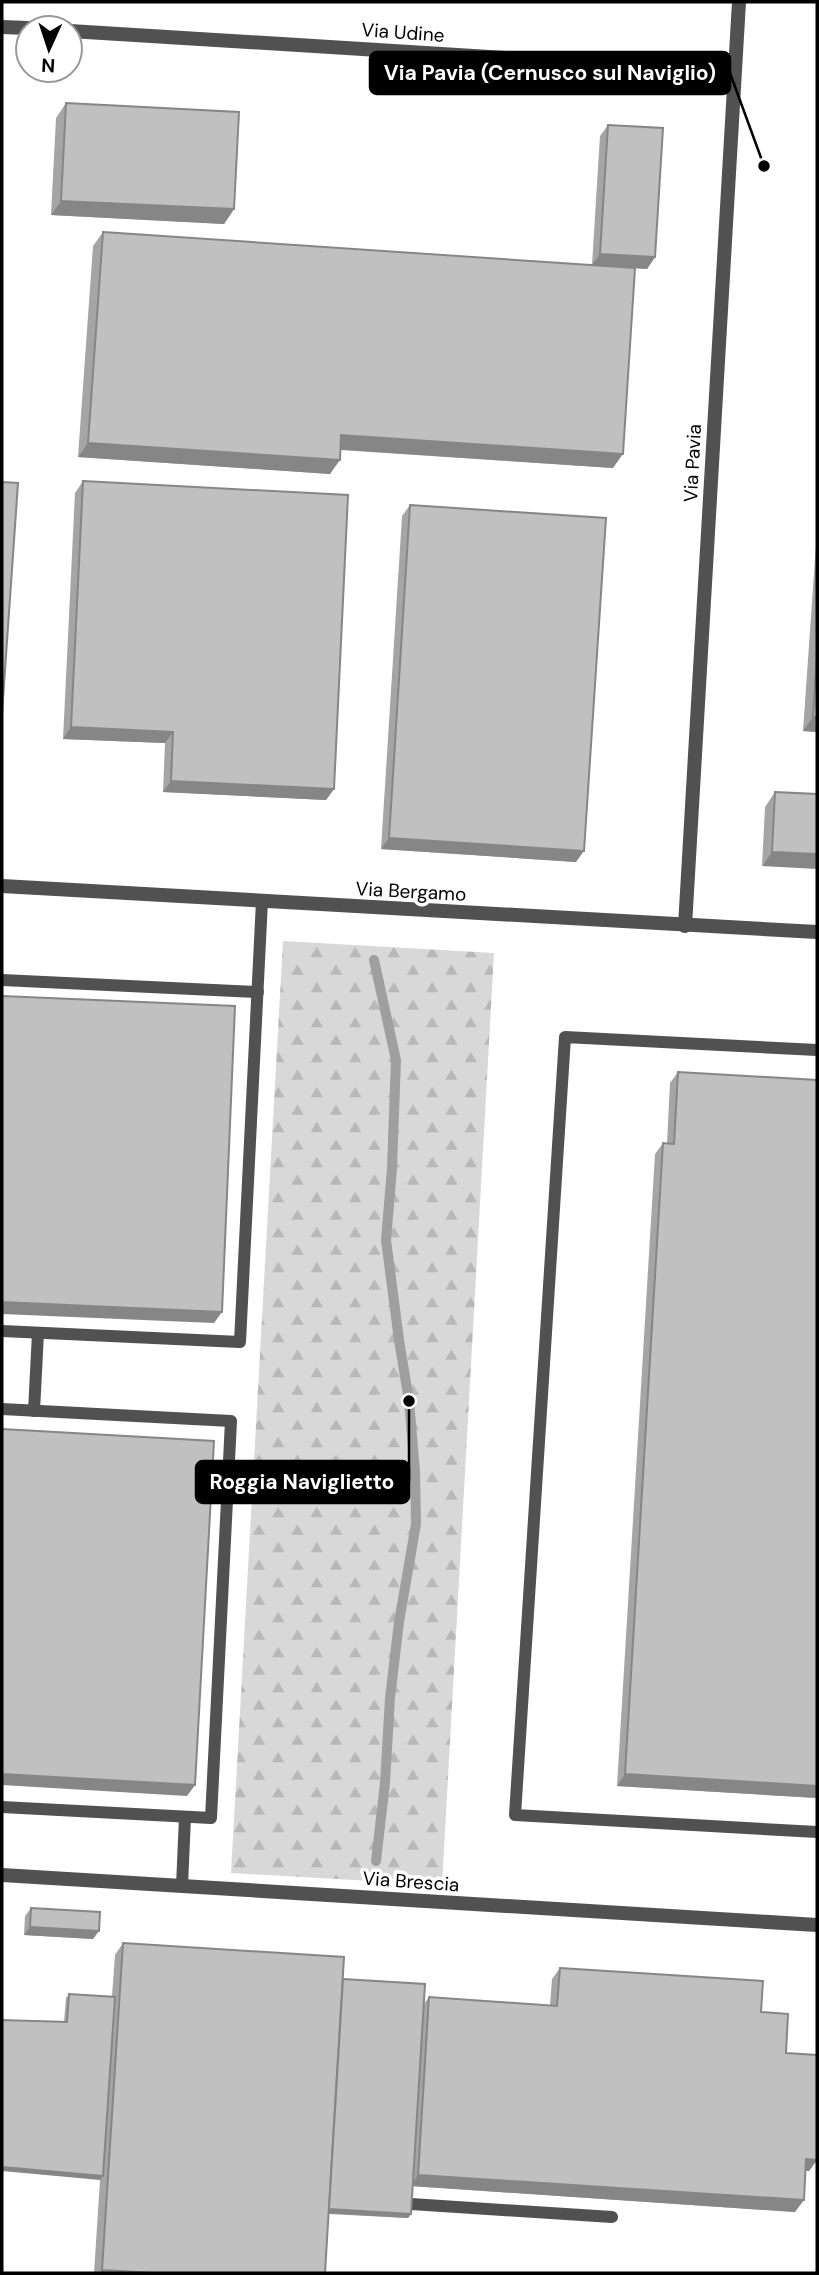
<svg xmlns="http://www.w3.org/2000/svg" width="819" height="2275" font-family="'DM Sans',sans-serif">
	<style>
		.forest { fill: url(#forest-firs) }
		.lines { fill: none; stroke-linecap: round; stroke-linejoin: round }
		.stream { stroke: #9f9f9f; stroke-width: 10 }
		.service { stroke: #515151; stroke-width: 12 }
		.minor { stroke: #515151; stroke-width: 14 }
		.wall { fill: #a5a5a5 }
		.shaded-wall { fill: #868686 }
		.building { fill: #c0c0c0; stroke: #868686; stroke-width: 2 }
		.labels { text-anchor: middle; stroke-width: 7; stroke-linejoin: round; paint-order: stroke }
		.street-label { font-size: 19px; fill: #000; stroke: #fff }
		.leader { fill: none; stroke: #000; stroke-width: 2.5 }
		.callout-dot { fill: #000; stroke: #fff; stroke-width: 2.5 }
		.callout { fill: #000; stroke: #000; stroke-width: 2.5 }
		.callout-label { font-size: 21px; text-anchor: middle; font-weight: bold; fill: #fff }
	</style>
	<defs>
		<pattern id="forest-firs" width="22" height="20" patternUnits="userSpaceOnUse" patternTransform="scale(1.75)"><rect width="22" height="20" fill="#d8d8d8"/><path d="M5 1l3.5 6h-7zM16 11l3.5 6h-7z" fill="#b8b8b8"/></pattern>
	</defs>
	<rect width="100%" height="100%" fill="#fff"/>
	<path class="forest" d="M283 941 494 953 442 1885 231 1873Z"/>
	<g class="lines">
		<path class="stream" d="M374 960 396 1060 392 1168 386 1240 399 1340 409 1401 415 1471 416 1524 399 1622 390 1698 385 1783 376 1861"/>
		<g class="service">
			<path d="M2 980 258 992"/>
			<path d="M817 1050 565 1037 515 1815 817 1832"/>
			<path d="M2 1331 240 1342 262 901"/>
			<path d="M2 1409 231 1421 211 1818 2 1807"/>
			<path d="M34 1411 38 1333"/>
			<path d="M182 1886 185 1817"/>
			<path d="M396 2203 612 2217"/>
		</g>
		<g class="minor">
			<path d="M2 27 28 28"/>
			<path d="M70 31 734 72"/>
			<path d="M2 886 817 932"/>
			<path d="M685 926 739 2"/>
			<path d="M2 1875 817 1925"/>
		</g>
	</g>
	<g class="wall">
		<path d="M66 103 234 209 224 224 51 215 56 118Z"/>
		<path d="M608 125 655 257 647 269 592 265 600 136Z"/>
		<path d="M103 232 613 468 340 450 330 474 78 457 93 246Z"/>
		<path d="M83 481 334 789 326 800 163 792 165 743 63 739 75 493Z"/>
		<path d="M410 505 576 862 381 849 402 516Z"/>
		<path d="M817 530V732L803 731Z"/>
		<path d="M775 792 817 794 762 866 765 807Z"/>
		<path d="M678 1072 817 1798 617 1786 655 1154 663 1143H667L670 1083Z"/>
		<path d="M31 1908 93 1939 24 1935 25 1916Z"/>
		<path d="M123 1943 343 1979 424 2004 429 1997 550 2005 552 1979 560 1968 761 2012 786 2053 817 2160 809 2171H806L795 2212 412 2186 411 2214 408 2218 328 2214 325 2273H94L100 2180 64 2022 66 1998 69 1994 112 1996 115 1955Z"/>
	</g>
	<g class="shaded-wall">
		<path d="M61 201 234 209 224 224 51 215Z"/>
		<path d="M600 254 655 257 647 269 592 265Z"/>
		<path d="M341 435 623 454 613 468 331 449Z"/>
		<path d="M88 443 340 460 330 474 78 457Z"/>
		<path d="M813 717H817V732L803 731Z"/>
		<path d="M71 727 173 732 165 743 63 739Z"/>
		<path d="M171 781 334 789 326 800 163 792Z"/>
		<path d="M389 838 584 851 576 862 381 849Z"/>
		<path d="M772 852 817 854V869L762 866Z"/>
		<path d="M2 1302 222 1312 214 1323 2 1314Z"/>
		<path d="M2 1774 195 1785 187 1796 2 1785Z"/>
		<path d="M625 1774 817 1786V1798L617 1786Z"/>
		<path d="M30 1927 99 1931 93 1939 24 1935Z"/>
		<path d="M806 2159 817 2160 809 2171H798Z"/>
		<path d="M2 2167 103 2176 100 2180 2 2171Z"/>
		<path d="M418 2175 804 2200 795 2212 410 2186Z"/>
		<path d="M324 2209 411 2214 408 2218 322 2213Z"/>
		<path d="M102 2270 155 2273H99Z"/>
	</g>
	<g class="building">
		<path d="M66 103 239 112 234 209 61 201Z"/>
		<path d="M608 125 663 128 655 257 600 254Z"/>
		<path d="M103 232 635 268 623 454 341 435 340 460 88 443Z"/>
		<path d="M83 481 348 495 334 789 171 781 173 732 71 727Z"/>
		<path d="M2 482 18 483 2 713Z"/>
		<path d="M410 505 606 518 584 851 389 838Z"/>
		<path d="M817 653V717H813Z"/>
		<path d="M775 792 817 794V854L772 852Z"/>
		<path d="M2 996 235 1006 222 1312 2 1302Z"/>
		<path d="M678 1072 817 1080V1786L625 1774 663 1143 674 1144Z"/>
		<path d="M2 1429 214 1441 195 1785 2 1774Z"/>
		<path d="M31 1908 100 1912 99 1931 30 1927Z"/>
		<path d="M123 1943 344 1957 325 2273H155L102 2270Z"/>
		<path d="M560 1968 763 1981 761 2012 788 2014 786 2053 817 2055V2160L806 2159 804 2200 418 2175 429 1997 557 2006Z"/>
		<path d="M343 1979 425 1984 411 2214 329 2209Z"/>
		<path d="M69 1994 115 1997 103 2176 2 2167V2020L67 2022Z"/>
	</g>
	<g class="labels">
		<g class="street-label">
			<text transform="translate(403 32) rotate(4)" y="7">Via Udine</text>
			<text transform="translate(692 463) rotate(-87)" y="7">Via Pavia</text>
			<text transform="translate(411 891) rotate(3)" y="7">Via Bergamo</text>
			<text transform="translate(411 1881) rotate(4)" y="7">Via Brescia</text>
		</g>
	</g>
	<path class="leader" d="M764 166L730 73M409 1401L409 1482"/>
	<g class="callout-dot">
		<circle cx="764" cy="166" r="7"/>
		<circle cx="409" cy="1401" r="7"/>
	</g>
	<g class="callout">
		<rect x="370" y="52" width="360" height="42" rx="7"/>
		<rect x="196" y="1461" width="213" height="42" rx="7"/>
	</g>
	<g class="callout-label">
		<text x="550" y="80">Via Pavia (Cernusco sul Naviglio)</text>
		<text x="302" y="1489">Roggia Naviglietto</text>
	</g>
	<rect width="819" height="2275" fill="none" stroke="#000000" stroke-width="7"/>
	<g transform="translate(49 49) rotate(183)"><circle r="33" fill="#ffffff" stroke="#999999" stroke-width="2"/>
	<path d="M0-5L12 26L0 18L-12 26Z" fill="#000000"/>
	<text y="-10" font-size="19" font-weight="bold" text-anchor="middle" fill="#000000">N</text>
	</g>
</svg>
